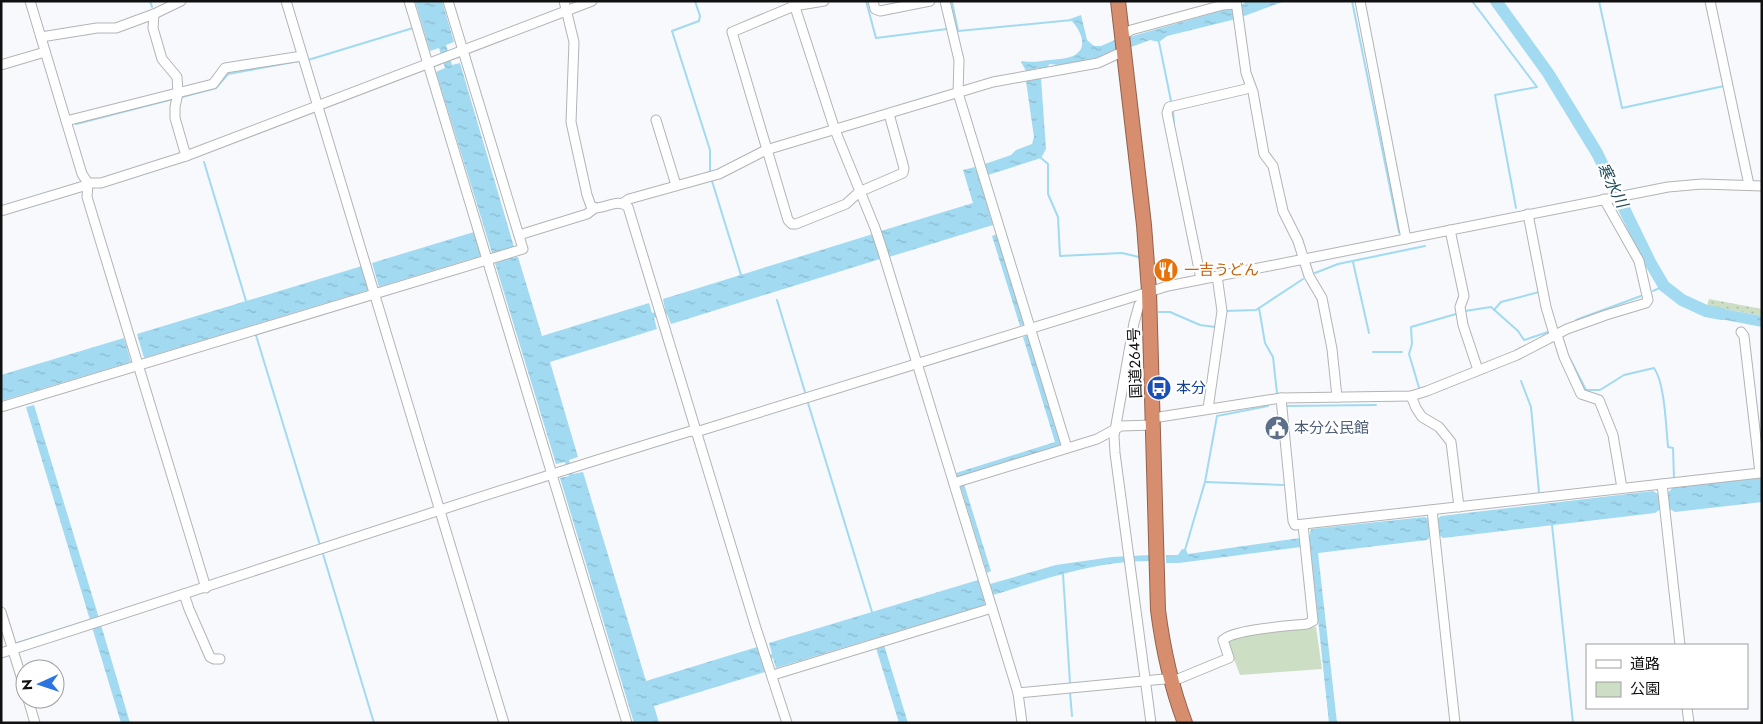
<svg xmlns="http://www.w3.org/2000/svg" width="1763" height="724" font-family="Jost,'Noto Sans JP',sans-serif">
	<style>
		.grass { fill: url(#grass-dots) }
		.park { fill: #ccdfc5 }
		.water { fill: url(#water-ripples) }
		.lines { fill: none; stroke-linecap: round; stroke-linejoin: round }
		.stream { stroke: #a1daf1; stroke-width: 2 }
		.river { stroke: #a1daf1; stroke-width: 12 }
		.minor-casing { stroke: #b2b4b6; stroke-width: 11 }
		.highway-casing { stroke: #91624e; stroke-width: 16 }
		.minor { stroke: #fff; stroke-width: 9 }
		.highway { stroke: #d78e6f; stroke-width: 14 }
		.labels { text-anchor: middle; stroke-width: 4.5; stroke-linejoin: round; paint-order: stroke }
		.food-label { font-size: 15px; fill: #c56008; stroke: #fff; text-anchor: start }
		.street-label { font-size: 15px; fill: #101011; stroke: #fff }
		.transit-label { font-size: 15px; fill: #164399; stroke: #fff; text-anchor: start }
		.service-label { font-size: 15px; fill: #4e5e75; stroke: #fff; text-anchor: start }
		.water-label { font-size: 16px; font-style: italic; fill: #1d4c5d; stroke: #fff }
	</style>
	<defs>
		<pattern id="grass-dots" width="8" height="8" patternUnits="userSpaceOnUse" patternTransform="scale(1.25)"><rect width="8" height="8" fill="#ccdfc5"/><path d="M2 2h.1M6 6h.1" fill="none" stroke="#aebea8" stroke-width="1.8" stroke-linecap="round"/></pattern>
		<pattern id="water-ripples" width="26" height="14" patternUnits="userSpaceOnUse" patternTransform="scale(1.25)"><rect width="26" height="14" fill="#a1daf1"/><path d="M2 4q2-2 4 0t4 0M15 11q2-2 4 0t4 0" fill="none" stroke="#8abace"/></pattern>
	</defs>
	<rect width="100%" height="100%" fill="#f7f9fc"/>
	<path class="grass" d="M1709 299 1762 309V316L1707 306Z"/>
	<path class="park" d="M1316 627 1322 669 1240 675 1227 641 1243 635Z"/>
	<g class="water">
		<path d="M415 1H442L454 42 446 45 452 65 460 63 514 247 508 249 511 258 518 257 542 336 649 303 652 313 665 309 663 299 873 234 884 242 881 231 973 203 963 170 975 167 976 170 985 167V164L1011 155 1016 150 1032 144 1034 137 1026 81 1031 80 1029 70 1026 71 1021 62 1022 61C1032 63 1040 61 1050 60 1056 59 1064 59 1070 57 1091 50 1081 30 1070 19L1081 15 1087 40 1094 46H1101L1117 39 1118 49 1097 59 1058 65 1050 64 1047 67 1034 69 1035 79 1041 78 1046 149 1041 158 988 175 987 172 978 175 993 225 889 257 885 246 877 249 880 259 671 324 667 314 654 318 657 329 550 362 578 457 569 460 573 474 583 472 646 681 757 647 760 657 772 654 769 643 978 580 981 590 990 587V584L1056 565 1112 557 1150 555V561C1095 561 1045 579 993 595L992 592 983 595 985 605 776 668 773 658 762 661 765 672 654 706 659 723H634L560 478 569 476 565 462 556 464 495 263 502 261 499 251 492 253 436 72 445 68 439 48 430 51Z"/>
		<path d="M1246 1H1285L1236 19 1167 36 1159 42 1150 40 1131 47 1129 37 1224 10C1234 9 1239 9 1246 1Z"/>
		<path d="M474 232 481 256 379 287 372 263Z"/>
		<path d="M997 234 1024 324 1020 326 992 236Z"/>
		<path d="M362 266 369 290 144 358 137 334Z"/>
		<path d="M1707 306 1762 316V327L1705 316Z"/>
		<path d="M1028 335 1061 446 957 478 956 473 1055 442 1023 337Z"/>
		<path d="M124 338 131 362 1 401V375Z"/>
		<path d="M34 405 99 618 90 620 26 407Z"/>
		<path d="M1762 478V502L1675 512C1667 507 1663 507 1655 513L1443 538 1439 535 1431 536 1427 540 1318 553 1337 723H1329L1310 544 1301 545V547L1179 563H1166V555H1178L1182 549 1186 550 1188 554 1300 538V540L1309 539 1311 529 1425 517C1430 520 1437 520 1441 516L1653 491 1660 495H1666L1673 487Z"/>
		<path d="M964 484 991 571 987 573 960 485Z"/>
		<path d="M101 625 130 723H121L92 627Z"/>
		<path d="M884 645 908 723H899L876 648Z"/>
	</g>
	<g class="lines">
		<g class="stream">
			<path d="M150 1 152 7"/>
			<path d="M695 1 700 16 699 21 672 31 710 150V172"/>
			<path d="M866 1 876 38 947 29"/>
			<path d="M1352 1 1399 232"/>
			<path d="M1472 1 1537 87 1495 95 1516 208"/>
			<path d="M1599 1 1622 108 1724 86 1725 88"/>
			<path d="M952 2 958 31 1072 20"/>
			<path d="M1159 42 1171 101"/>
			<path d="M308 60 413 28"/>
			<path d="M182 97 216 88 228 74 299 61"/>
			<path d="M1173 110 1174 124"/>
			<path d="M76 124 173 99"/>
			<path d="M1041 158 1048 164V194L1058 217 1060 256 1122 253 1139 257"/>
			<path d="M204 162 246 301"/>
			<path d="M712 181 741 275"/>
			<path d="M1353 262 1369 333"/>
			<path d="M1315 273 1338 264 1425 246"/>
			<path d="M1653 291 1664 286"/>
			<path d="M777 300 805 392"/>
			<path d="M1259 308 1265 343 1273 357 1277 393"/>
			<path d="M1494 310 1501 302 1539 292"/>
			<path d="M1225 311 1256 310 1303 279"/>
			<path d="M1465 311 1491 307 1518 331 1524 340 1548 332"/>
			<path d="M1159 312H1170L1200 325 1215 327 1216 323"/>
			<path d="M1576 320 1641 296"/>
			<path d="M255 332 320 545"/>
			<path d="M1373 352H1402"/>
			<path d="M1568 355 1586 390H1600L1624 375 1654 368C1665 383 1666 428 1668 447L1673 448 1674 478"/>
			<path d="M1521 381 1531 407 1539 492"/>
			<path d="M1420 391 1409 354 1412 344 1411 327 1456 314"/>
			<path d="M808 403 872 612"/>
			<path d="M1286 406 1376 405"/>
			<path d="M1205 482 1283 485"/>
			<path d="M1552 525 1573 723"/>
			<path d="M1185 550 1205 482 1217 416 1268 406"/>
			<path d="M323 554 374 723"/>
			<path d="M1063 574 1070 683"/>
			<path d="M17 643 90 620"/>
			<path d="M1070 692 1072 716"/>
		</g>
		<path class="river" d="M1496 1 1548 73 1597 153 1650 262 1664 286 1682 300 1706 311 1722 314"/>
		<defs>
			<g id="minor">
				<path d="M30 1 82 174 88 183H101L186 156 592 1"/>
				<path d="M286 1 504 723"/>
				<path d="M409 1 627 723"/>
				<path d="M564 1 574 42 571 122 587 195 591 206 595 208C607 208 618 198 628 207L756 628 787 723"/>
				<path d="M793 1 835 130 875 228 882 249 1018 693 1022 723"/>
				<path d="M824 1 794 6 732 32 788 220 792 224H796L846 204 859 192 903 173 904 168 889 114"/>
				<path d="M873 1 875 9 880 11 930 1"/>
				<path d="M945 1 959 60 958 93 1067 448"/>
				<path d="M1236 1 1246 73 1253 92 1264 154 1273 166 1283 211 1298 241 1309 276 1322 298 1332 349 1337 397"/>
				<path d="M1360 1 1406 239"/>
				<path d="M1710 1 1749 185"/>
				<path d="M154 14 153 28 162 59 177 77 178 93 175 107V118L186 156"/>
				<path d="M1122 36 1131 30 1223 5 1236 4"/>
				<path d="M41 37 97 28H116L154 14 181 1"/>
				<path d="M1 65 45 52"/>
				<path d="M656 120 676 185"/>
				<path d="M66 121 213 84 225 68 302 56"/>
				<path d="M88 183 87 197 206 588"/>
				<path d="M623 203 629 199 719 174 766 150 993 82 1098 63 1124 51"/>
				<path d="M1 211 87 185"/>
				<path d="M1528 214 1546 307 1554 334 1558 338 1564 357 1581 394 1599 400 1613 435 1622 488"/>
				<path d="M1450 230 1464 296 1460 307 1463 325 1478 370"/>
				<path d="M519 235 587 214 595 208"/>
				<path d="M1201 279 1167 113 1169 107 1246 89 1250 86"/>
				<path d="M1149 291 1139 305 1134 323 1114 436 1115 453 1151 723"/>
				<path d="M1411 396 1416 408 1422 417 1439 427 1451 442 1459 507"/>
				<path d="M1281 398 1293 521 1295 525 1662 484 1680 645"/>
				<path d="M1 407 523 249 448 1"/>
				<path d="M1208 409 1222 311 1217 276"/>
				<path d="M1153 418 1281 398 1411 396 1427 391 1517 355 1567 329 1606 315 1646 303 1648 300 1639 261 1604 199"/>
				<path d="M954 483 1097 439 1121 426 1153 425"/>
				<path d="M1662 484 1760 473 1744 336 1741 332"/>
				<path d="M1432 510 1455 723"/>
				<path d="M184 594 189 609 210 657 214 659H220"/>
				<path d="M1 612 25 689"/>
				<path d="M1 653C231 580 459 501 691 431L696 432 1168 286 1668 187 1702 184 1762 186"/>
				<path d="M773 675 992 608"/>
				<path d="M1018 693 1164 679 1171 681 1178 679 1229 658 1223 640C1234 629 1289 626 1307 624L1313 621 1303 525"/>
				<path d="M28 699 35 723"/>
				<path d="M1687 708 1689 723"/>
			</g>
			<path id="highway" d="M1118 1 1144 225 1149 291 1158 610C1163 649 1171 686 1185 723"/>
		</defs>
		<use href="#minor" class="minor-casing"/>
		<use href="#highway" class="highway-casing"/>
		<use href="#minor" class="minor"/>
		<use href="#highway" class="highway"/>
	</g>
	<defs>
		<symbol id="restaurant-disc" viewBox="-11 -11 22 22"><circle r="9.5" fill="#e8710a" stroke="#fff"/><path d="M-5-6h1v4h1v-4h1v4h1v-4h1v5L-1.5 .5V6h-2V.5L-5-1ZM5-6V6H3V1.5H1.5Q1.5-4 5-6Z" fill="#fff"/></symbol>
		<symbol id="bus-disc" viewBox="-11 -11 22 22"><circle r="9.5" fill="#1a4fb4" stroke="#fff"/><path d="M-5-6H5V4H4V6H2V4H-2V6H-4V4H-5ZM-3.5-4V0h7V-4ZM-3.5 1.2v1.5H-2V1.2ZM2 1.2v1.5H3.5V1.2Z" fill="#fff"/></symbol>
		<symbol id="civic-disc" viewBox="-11 -11 22 22"><circle r="9.5" fill="#5c6f8a" stroke="#fff"/><path d="M-.6-6.5H3V-4.5H.6V-3L4-1V1h2V6H-6V1h2V-1L-.6-3ZM-1.2 2.5V6h2.4V2.5Z" fill="#fff"/></symbol>
	</defs>
	<g fill-rule="evenodd">
		<use href="#restaurant-disc" x="1152" y="256" width="28" height="28"/>
		<use href="#bus-disc" x="1145" y="374" width="28" height="28"/>
		<use href="#civic-disc" x="1263" y="414" width="28" height="28"/>
	</g>
	<g class="labels">
		<g class="food-label">
			<text x="1184" y="275">一吉うどん</text>
		</g>
		<g class="street-label">
			<text transform="translate(1135 363) rotate(-92)" y="5">国道264号</text>
		</g>
		<g class="transit-label">
			<text x="1176" y="393">本分</text>
		</g>
		<g class="service-label">
			<text x="1294" y="433">本分公民館</text>
		</g>
		<g class="water-label">
			<text transform="translate(1613 185) rotate(63)" y="6">寒水川</text>
		</g>
	</g>
	<rect width="1763" height="724" fill="none" stroke="#101011" stroke-width="5"/>
	<rect x="1586" y="644" width="162" height="65" fill="#ffffff" stroke="#9f9fa0"/>
	<rect x="1596" y="660" width="25" height="8" fill="#ffffff" stroke="#9f9fa0"/>
	<text x="1630" y="669" font-size="15" fill="#101011">道路</text>
	<rect x="1596" y="682" width="25" height="15" fill="#ccdfc5" stroke="#9f9fa0"/>
	<text x="1630" y="694" font-size="15" fill="#101011">公園</text>
	<g transform="translate(40 684) rotate(267)"><circle r="24" fill="#ffffff" stroke="#9f9fa0"/>
	<path d="M0-4L9 19L0 12L-9 19Z" fill="#2c75e1"/>
	<text y="-8" font-size="14" font-weight="bold" text-anchor="middle" fill="#101011">N</text>
	</g>
</svg>
